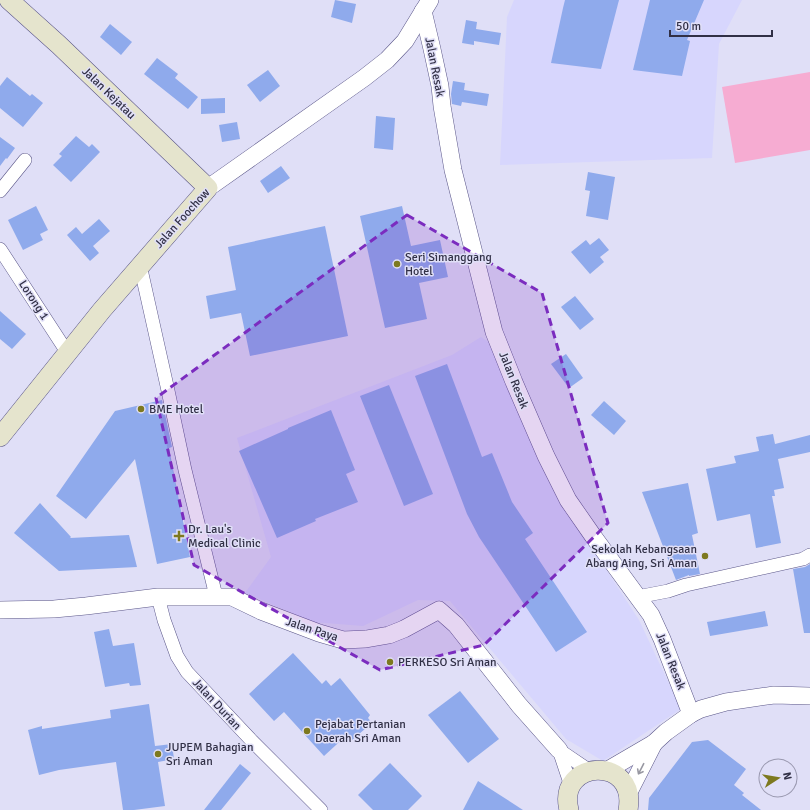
<svg xmlns="http://www.w3.org/2000/svg" width="810" height="810" font-family="Signika,sans-serif">
	<style>
		.built { fill: #d7d6fd }
		.green { fill: #f6acd2 }
		.building { fill: #8faaec }
		.lines { fill: none; stroke-linecap: round; stroke-linejoin: round }
		.minor-casing { stroke: #5a5688; stroke-width: 14 }
		.tertiary-casing { stroke: #5a5688; stroke-width: 18 }
		.secondary-casing { stroke: #5a5688; stroke-width: 20 }
		.minor { stroke: #fff; stroke-width: 13 }
		.tertiary { stroke: #fff; stroke-width: 17 }
		.secondary { stroke: #e5e4cd; stroke-width: 19 }
		.oneway { stroke: #9898a2 }
		.marked { fill: #7b2cbf; fill-opacity: 0.2; stroke: #7b2cbf; stroke-width: 3; stroke-dasharray: 8 5; stroke-linejoin: round }
		.poi-dot { fill: #7d791f; stroke: #e0dff7; stroke-width: 1.5 }
		.labels { text-anchor: middle; stroke-width: 3; stroke-linejoin: round; paint-order: stroke }
		.street-label { font-size: 12px; fill: #313046; stroke: #e0dff7 }
		.poi-label { font-size: 12px; fill: #313046; stroke: #e0dff7; text-anchor: start }
	</style>
	<rect width="100%" height="100%" fill="#e0dff7"/>
	<g class="built">
		<path d="M514 0H742L719 44 712 158 500 165 507 17Z"/>
		<path d="M481 337 493 345 550 483 639 620 681 709 603 761 566 739 450 601 418 600 363 626 313 622 245 593 271 557 237 438 452 355Z"/>
	</g>
	<path class="green" d="M810 72V150L735 163 722 87Z"/>
	<g class="building">
		<path d="M335 0 356 4 352 23 331 17Z"/>
		<path d="M565 0H619L601 69 551 63 563 8Z"/>
		<path d="M650 0H704L687 40 690 41 682 76 633 70Z"/>
		<path d="M466 20 477 22 476 29 501 33 499 45 474 41V45L462 43Z"/>
		<path d="M110 24 132 42 121 55 100 37Z"/>
		<path d="M157 58 178 74 175 78 198 97 188 109 144 74Z"/>
		<path d="M268 70 280 86 260 102 247 85Z"/>
		<path d="M7 77 30 96 32 94 43 103 23 127 0 108V86Z"/>
		<path d="M453 81 465 83 464 90 489 94 487 106 462 102 461 106 452 104 451 94Z"/>
		<path d="M225 98V113L201 114V99Z"/>
		<path d="M376 116 395 118 393 150 374 148Z"/>
		<path d="M237 122 240 139 222 142 219 125Z"/>
		<path d="M76 136 89 147 92 144 100 152 71 182 53 165 62 156 59 154Z"/>
		<path d="M0 137 15 148 7 159 6 158 0 166Z"/>
		<path d="M281 166 290 178 268 193 260 181Z"/>
		<path d="M588 172 615 177 608 220 586 216 590 191 585 190Z"/>
		<path d="M36 206 48 230 40 234 43 240 23 250 8 220Z"/>
		<path d="M402 206 411 246 440 240 448 277 419 283 427 319 385 328 360 216Z"/>
		<path d="M99 219 110 231 93 246 99 253 90 261 67 235 76 227 82 234Z"/>
		<path d="M325 226 348 336 250 356 241 313 210 319 206 296 236 290 228 247Z"/>
		<path d="M599 238 609 250 600 257 604 262 590 274 571 252 586 240 590 245Z"/>
		<path d="M575 296 594 319 580 330 561 307Z"/>
		<path d="M0 311 26 334 12 349 0 339Z"/>
		<path d="M566 354 583 378 569 388 551 364Z"/>
		<path d="M447 364 482 457 492 453 512 502 533 533 525 539 587 632 556 652 479 537 467 514 415 376Z"/>
		<path d="M389 385 433 494 404 506 360 396Z"/>
		<path d="M162 400 172 447 169 448 190 557 157 564 135 459 86 519 56 496 115 411Z"/>
		<path d="M604 401 626 421 614 435 591 415Z"/>
		<path d="M331 410 355 470 346 474 358 502 315 519 316 521 277 538 239 451 288 429V428Z"/>
		<path d="M773 434 775 444 810 435V452L778 459 784 488 774 490 775 496H772L781 543 756 548 750 514 717 521 706 469 736 463 734 456 759 451 756 437Z"/>
		<path d="M688 483 698 533 692 535 700 574 689 576V575L676 580 642 492Z"/>
		<path d="M40 503 71 537 70 538 129 535 137 567 59 571 14 533Z"/>
		<path d="M810 564V633H804L793 569 805 567Z"/>
		<path d="M765 611 768 626 710 636 707 622Z"/>
		<path d="M109 629 113 646 134 643 141 685 130 686 129 683 105 687 94 632Z"/>
		<path d="M293 653 322 684 326 680 331 686 340 678 370 715 368 718 372 723 352 740 348 734 324 756 284 712 274 721 249 694Z"/>
		<path d="M460 691 499 739 468 763 428 715Z"/>
		<path d="M149 704 155 746 172 744 174 759 158 762 165 806 134 810H123L116 762 59 770 39 775 28 730 42 726V729L111 718 110 710Z"/>
		<path d="M708 740 746 769 734 785 744 793 742 795 761 810H648L649 798 692 742Z"/>
		<path d="M390 763 422 796 408 810H373L358 795Z"/>
		<path d="M240 764 251 773 221 810H204Z"/>
		<path d="M478 781 523 810H463Z"/>
	</g>
	<g class="lines">
		<defs>
			<g id="minor">
				<path d="M0 191 25 160"/>
				<path d="M0 249 67 352"/>
				<path d="M140 265 167 386 185 470 216 596"/>
				<path d="M158 597 164 620 177 656 187 672 252 741 321 810"/>
				<path d="M637 597 668 591 686 585 803 559 810 555"/>
				<path d="M559 750 571 786"/>
				<path d="M559 750 590 771"/>
			</g>
			<g id="tertiary">
				<path d="M423 11 432 49 440 86 442 106 453 170 494 332 514 382 546 456 568 500 593 536 651 615 662 639 691 714"/>
				<path d="M208 188 364 78 387 60 405 41 430 0"/>
				<path d="M0 610 54 609 86 606 158 597H232L261 611 319 633 343 640 366 639 389 635 404 629 439 610 456 625 519 705 559 750"/>
				<path d="M606 771 654 743 666 732 691 714 701 709 726 702 774 695 810 696"/>
				<path d="M628 794 654 743"/>
			</g>
			<g id="secondary">
				<path d="M0 437 102 310 208 188 59 45 9 0"/>
				<path d="M569 810C556 759 638 755 628 810"/>
			</g>
		</defs>
		<use href="#minor" class="minor-casing"/>
		<use href="#tertiary" class="tertiary-casing"/>
		<use href="#secondary" class="secondary-casing"/>
		<use href="#minor" class="minor"/>
		<use href="#tertiary" class="tertiary"/>
		<use href="#secondary" class="secondary"/>
	</g>
	<defs><path id="oneway-shaft" d="M-6 0H5M1.5-3L5.5 0L1.5 3" fill="none" stroke-width="1.6" stroke-linecap="round" stroke-linejoin="round"/></defs>
	<use class="oneway" href="#oneway-shaft" transform="translate(641 769) rotate(117)"/>
	<path class="marked" d="M407 215 542 293 608 523 484 645 380 670 194 565 156 398 295 296Z"/>
	<g class="poi-dot">
		<circle cx="397" cy="264" r="4"/>
		<circle cx="141" cy="409" r="4"/>
		<path d="M177 530h4v4h4v4h-4v4h-4v-4h-4v-4h4z"/>
		<circle cx="705" cy="556" r="4"/>
		<circle cx="390" cy="662" r="4"/>
		<circle cx="307" cy="731" r="4"/>
		<circle cx="158" cy="754" r="4"/>
	</g>
	<g class="labels">
		<g class="street-label">
			<text transform="translate(435 67) rotate(79)" y="4">Jalan Resak</text>
			<text transform="translate(109 93) rotate(44)" y="4">Jalan Kejatau</text>
			<text transform="translate(182 218) rotate(-48)" y="4">Jalan Foochow</text>
			<text transform="translate(34 300) rotate(57)" y="4">Lorong 1</text>
			<text transform="translate(514 380) rotate(68)" y="4">Jalan Resak</text>
			<text transform="translate(312 629) rotate(18)" y="4">Jalan Paya</text>
			<text transform="translate(671 661) rotate(68)" y="4">Jalan Resak</text>
			<text transform="translate(217 704) rotate(47)" y="4">Jalan Durian</text>
		</g>
		<g class="poi-label">
			<text x="405" y="261">Seri Simanggang<tspan x="405" dy="14">Hotel</tspan></text>
			<text x="149" y="413">BME Hotel</text>
			<text x="188" y="533">Dr. Lau's<tspan x="188" dy="14">Medical Clinic</tspan></text>
			<text x="697" y="553" text-anchor="end">Sekolah Kebangsaan<tspan x="697" dy="14">Abang Aing, Sri Aman</tspan></text>
			<text x="398" y="666">PERKESO Sri Aman</text>
			<text x="315" y="728">Pejabat Pertanian<tspan x="315" dy="14">Daerah Sri Aman</tspan></text>
			<text x="166" y="751">JUPEM Bahagian<tspan x="166" dy="14">Sri Aman</tspan></text>
		</g>
	</g>
	<g transform="translate(778 778) rotate(78)"><circle r="19" fill="#e0dff7" stroke="#9a99b0"/>
	<path d="M0-3L7 15L0 10L-7 15Z" fill="#7d791f"/>
	<text y="-6" font-size="11" font-weight="bold" text-anchor="middle" fill="#313046">N</text>
	</g>
	<path d="M670 30v6h102v-6" fill="none" stroke="#313046" stroke-width="2"/>
	<text x="676" y="30" font-size="12" fill="#313046" stroke="#e0dff7" stroke-width="3" paint-order="stroke">50 m</text>
</svg>
